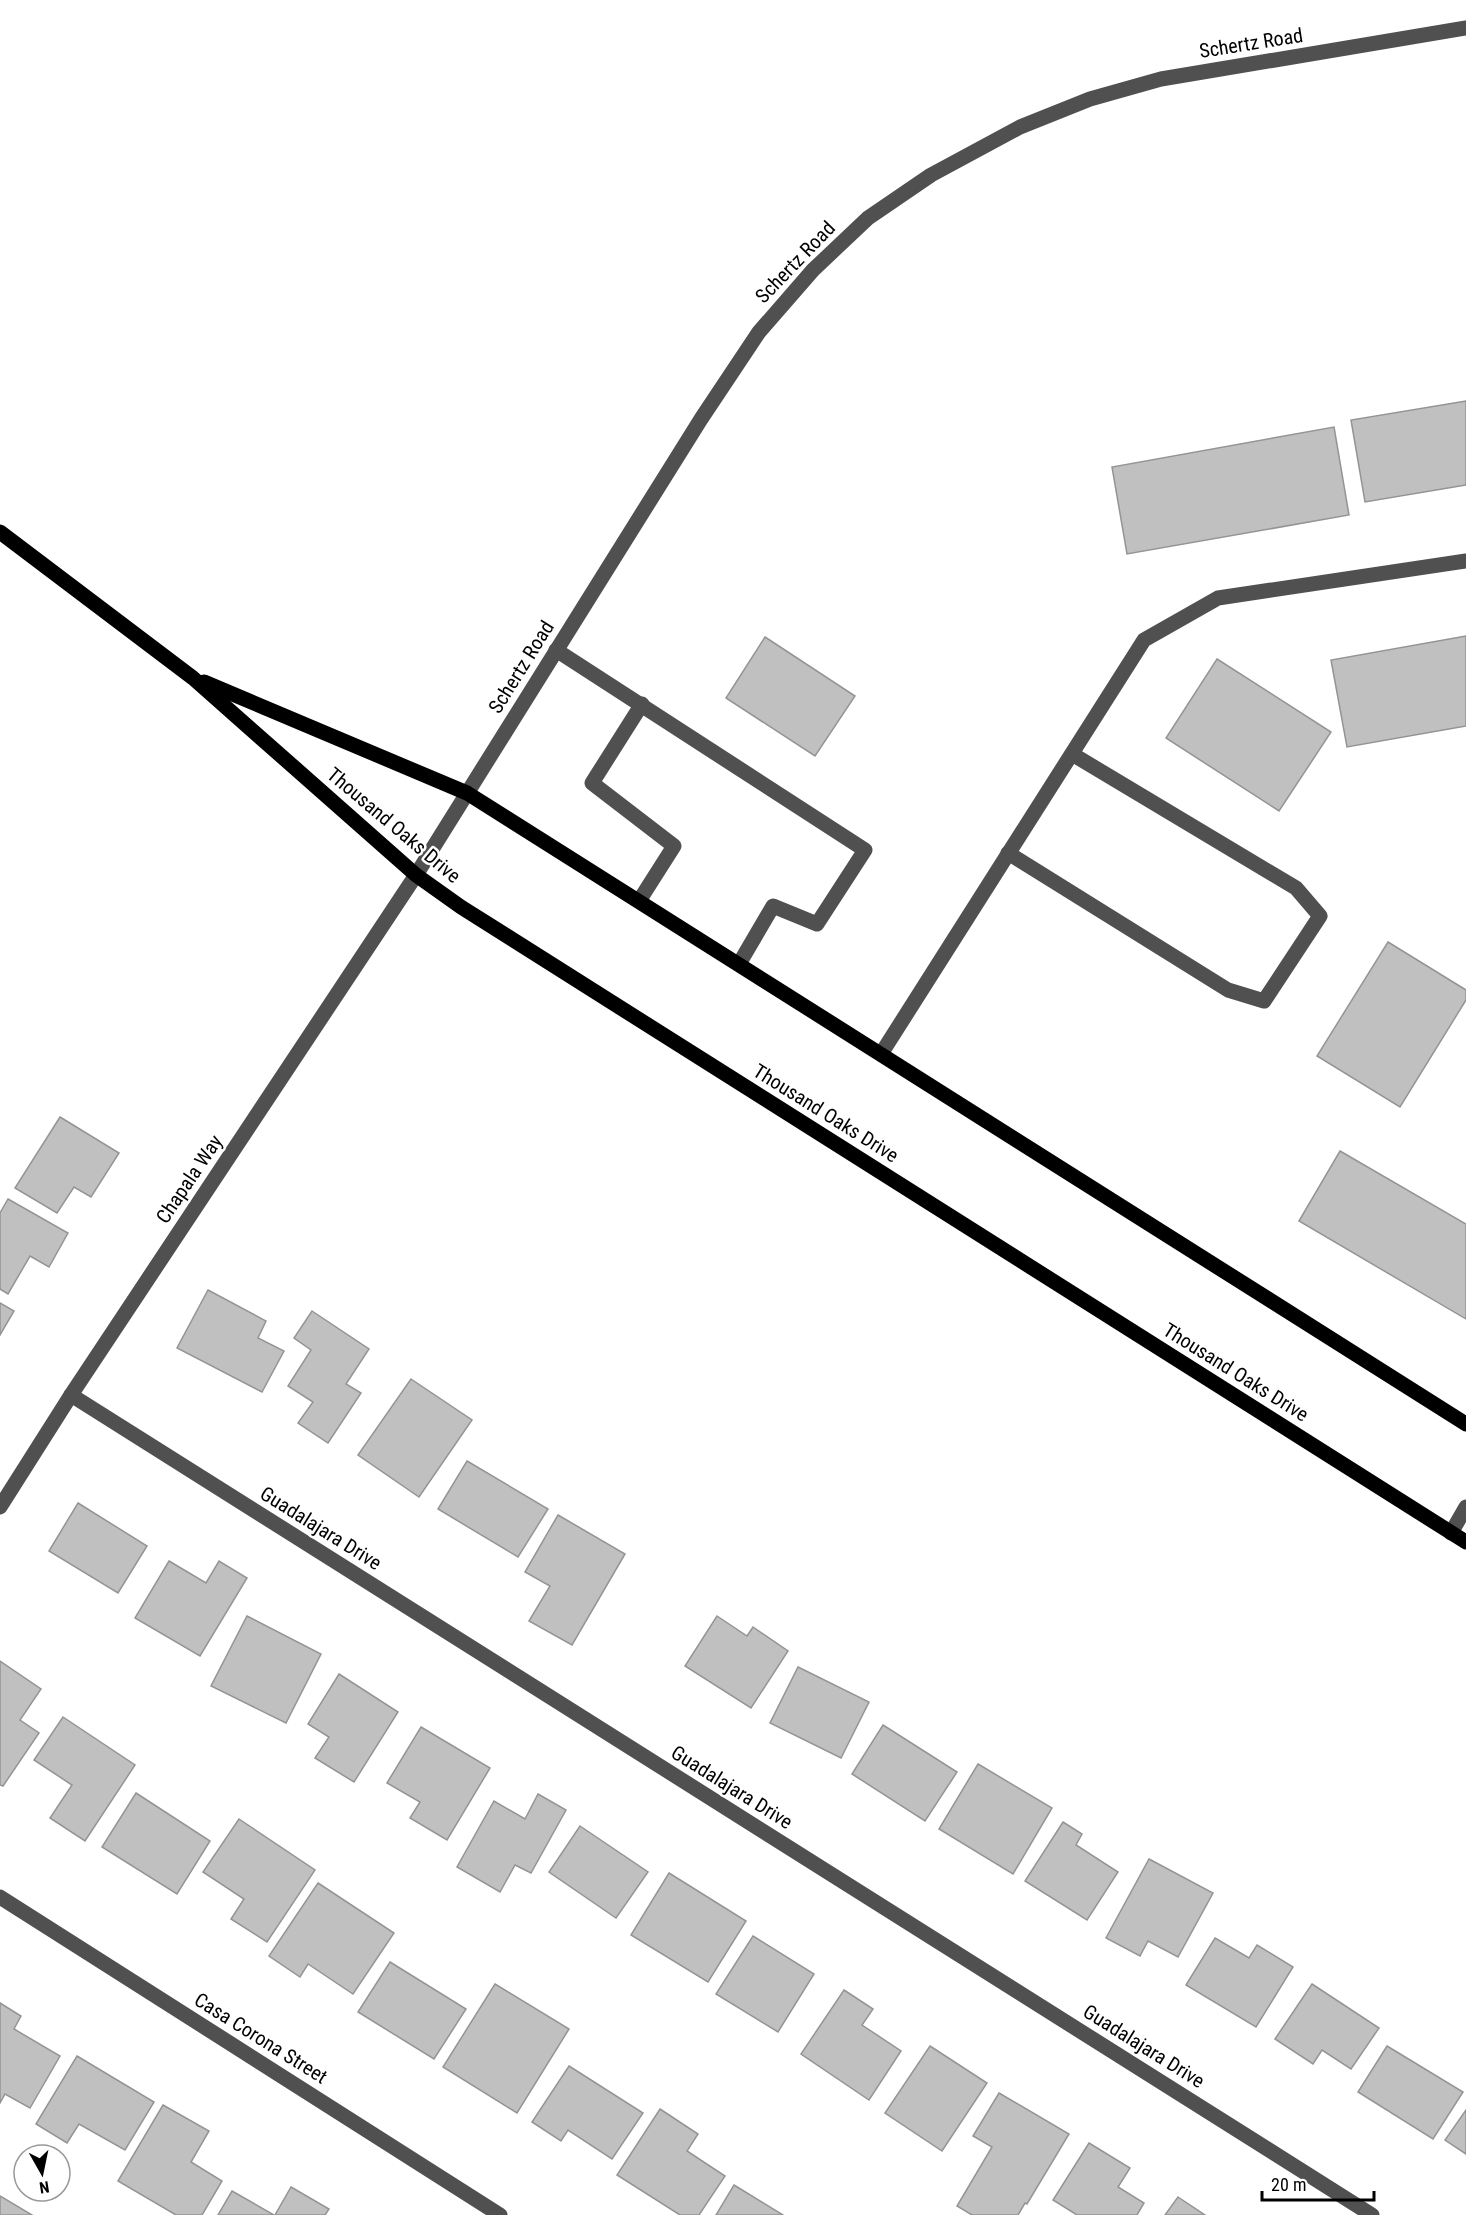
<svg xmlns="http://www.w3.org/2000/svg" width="1466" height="2215" font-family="'Roboto Condensed',sans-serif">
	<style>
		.building { fill: #c0c0c0; stroke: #949494; stroke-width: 1.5 }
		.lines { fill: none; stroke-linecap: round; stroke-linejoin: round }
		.minor { stroke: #505050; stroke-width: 15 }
		.major { stroke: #000; stroke-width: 15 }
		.labels { text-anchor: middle; stroke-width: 5; stroke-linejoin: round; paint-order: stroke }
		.street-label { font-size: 20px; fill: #000; stroke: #fff }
	</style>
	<rect width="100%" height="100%" fill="#fff"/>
	<g class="building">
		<path d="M1466 401V485L1365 502 1351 420Z"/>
		<path d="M1334 427 1349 515 1127 554 1112 467Z"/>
		<path d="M1466 636V726L1347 747 1331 660Z"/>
		<path d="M765 637 855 696 815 756 726 698Z"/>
		<path d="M1217 659 1331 732 1279 811 1166 738Z"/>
		<path d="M1388 942 1466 990V1000L1400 1107 1317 1056Z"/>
		<path d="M60 1117 119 1153 91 1197 74 1187 57 1213 15 1188Z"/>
		<path d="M1340 1151 1466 1224V1319L1299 1221Z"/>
		<path d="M8 1199 68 1233 49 1267 30 1256 8 1294 0 1289V1213Z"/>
		<path d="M208 1290 266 1321 258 1338 284 1351 262 1392 177 1348Z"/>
		<path d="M0 1303 14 1311 0 1335Z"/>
		<path d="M312 1311 369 1349 346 1384 361 1393 328 1443 298 1423 313 1402 288 1386 311 1350 294 1338Z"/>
		<path d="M411 1379 472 1420 419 1497 358 1455Z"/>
		<path d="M467 1461 548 1509 518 1557 438 1509Z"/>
		<path d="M78 1503 147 1546 118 1593 49 1551Z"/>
		<path d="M558 1515 625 1554 572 1645 529 1621 550 1586 525 1572Z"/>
		<path d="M169 1561 206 1583 219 1561 247 1578 200 1656 135 1618Z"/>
		<path d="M247 1616 321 1654 286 1723 211 1686Z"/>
		<path d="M717 1616 747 1636 753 1627 788 1651 751 1708 685 1666Z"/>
		<path d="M0 1661 41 1689 20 1720 39 1733 3 1786 0 1785Z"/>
		<path d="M798 1667 869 1702 841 1758 770 1723Z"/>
		<path d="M339 1674 398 1712 354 1782 315 1758 329 1737 308 1724Z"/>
		<path d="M63 1717 135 1765 85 1841 50 1818 72 1785 34 1760Z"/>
		<path d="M883 1725 957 1772 925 1821 852 1774Z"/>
		<path d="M421 1727 490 1768 447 1840 410 1818 420 1802 387 1783Z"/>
		<path d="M978 1764 1052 1808 1013 1874 939 1829Z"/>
		<path d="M136 1793 210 1841 177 1894 102 1847Z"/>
		<path d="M538 1794 566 1810 531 1873 515 1865 500 1892 457 1867 494 1801 525 1819Z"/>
		<path d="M239 1819 315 1870 267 1942 231 1919 244 1899 203 1872Z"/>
		<path d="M1063 1822 1082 1834 1076 1845 1118 1872 1087 1920 1025 1881Z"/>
		<path d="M580 1826 648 1872 616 1918 549 1872Z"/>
		<path d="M1149 1859 1213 1893 1178 1957 1148 1941 1140 1956 1106 1938Z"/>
		<path d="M669 1873 746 1921 708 1982 631 1935Z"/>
		<path d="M318 1883 394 1933 353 1994 308 1964 300 1977 269 1956Z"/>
		<path d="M753 1936 814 1974 778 2032 716 1994Z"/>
		<path d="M1215 1938 1249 1958 1257 1945 1293 1967 1256 2027 1186 1985Z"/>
		<path d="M390 1962 466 2009 434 2059 358 2012Z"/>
		<path d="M495 1984 569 2029 517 2113 443 2067Z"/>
		<path d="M1312 1984 1379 2028 1351 2069 1322 2050 1313 2064 1275 2039Z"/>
		<path d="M844 1990 873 2009 862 2025 901 2051 869 2100 801 2054Z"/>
		<path d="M0 2003 21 2016 14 2029 60 2056 30 2108 5 2094 0 2103Z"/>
		<path d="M930 2046 987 2083 942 2151 885 2113Z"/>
		<path d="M1387 2046 1463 2092 1433 2139 1358 2092Z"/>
		<path d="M77 2056 154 2102 125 2150 79 2124 67 2143 36 2124Z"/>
		<path d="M569 2066 643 2113 612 2159 568 2130 561 2141 532 2122Z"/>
		<path d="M999 2093 1069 2134 1027 2204 1025 2203 1018 2215H972L957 2206 992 2147 973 2136Z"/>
		<path d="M163 2105 209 2131 191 2162 222 2181 202 2215H176L118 2181Z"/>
		<path d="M660 2109 698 2134 687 2151 725 2176 699 2215H680L617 2175Z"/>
		<path d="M1466 2110V2154L1445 2140Z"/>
		<path d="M1089 2143 1130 2168 1118 2187 1144 2203 1137 2215H1077L1053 2200Z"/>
		<path d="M734 2185 783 2215H716Z"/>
		<path d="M291 2187 329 2209 325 2215H275Z"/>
		<path d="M232 2191 274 2215H218Z"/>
		<path d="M0 2196 32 2215H0Z"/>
		<path d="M1178 2197 1205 2215H1165Z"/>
	</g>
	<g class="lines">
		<g class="minor">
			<path d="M556 650 865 850 817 924 773 906 739 964"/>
			<path d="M1008 853 1228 990 1264 1001 1320 916 1296 888 1072 754"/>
			<path d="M639 901 674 846 592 783 642 704"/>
			<path d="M881 1054 1144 640 1218 598 1466 561"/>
			<path d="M71 1395 1372 2215"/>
			<path d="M0 1507 71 1395 416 875 701 419 759 332 813 270 868 218 931 175 1020 127 1090 99 1161 79 1466 28"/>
			<path d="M1451 1533 1466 1507"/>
			<path d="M0 1897 500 2215"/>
		</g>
		<g class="major">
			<path d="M0 532 193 678 416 875 461 907 1466 1542"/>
			<path d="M204 682 467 793 1466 1424"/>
		</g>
	</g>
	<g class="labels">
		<g class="street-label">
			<text transform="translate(1251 43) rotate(-9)" y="7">Schertz Road</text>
			<text transform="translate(795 262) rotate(-46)" y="7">Schertz Road</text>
			<text transform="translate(521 667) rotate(-58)" y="7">Schertz Road</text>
			<text transform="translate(394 825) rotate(40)" y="7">Thousand Oaks Drive</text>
			<text transform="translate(826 1113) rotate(32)" y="7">Thousand Oaks Drive</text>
			<text transform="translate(189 1179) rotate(-56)" y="7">Chapala Way</text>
			<text transform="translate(1236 1372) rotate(32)" y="7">Thousand Oaks Drive</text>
			<text transform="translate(321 1528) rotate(32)" y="7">Guadalajara Drive</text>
			<text transform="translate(732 1787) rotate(32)" y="7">Guadalajara Drive</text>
			<text transform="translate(261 2038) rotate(32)" y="7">Casa Corona Street</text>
			<text transform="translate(1144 2046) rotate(32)" y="7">Guadalajara Drive</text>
		</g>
	</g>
	<g transform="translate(42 2173) rotate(171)"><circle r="28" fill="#ffffff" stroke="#999999" stroke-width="1.5"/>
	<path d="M0-4.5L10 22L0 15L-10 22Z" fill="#000000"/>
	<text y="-9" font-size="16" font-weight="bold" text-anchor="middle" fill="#000000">N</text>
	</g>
	<path d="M1262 2191v9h112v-9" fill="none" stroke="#000000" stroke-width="3"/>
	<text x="1271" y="2191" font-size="18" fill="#000000" stroke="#ffffff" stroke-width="4.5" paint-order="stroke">20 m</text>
</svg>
